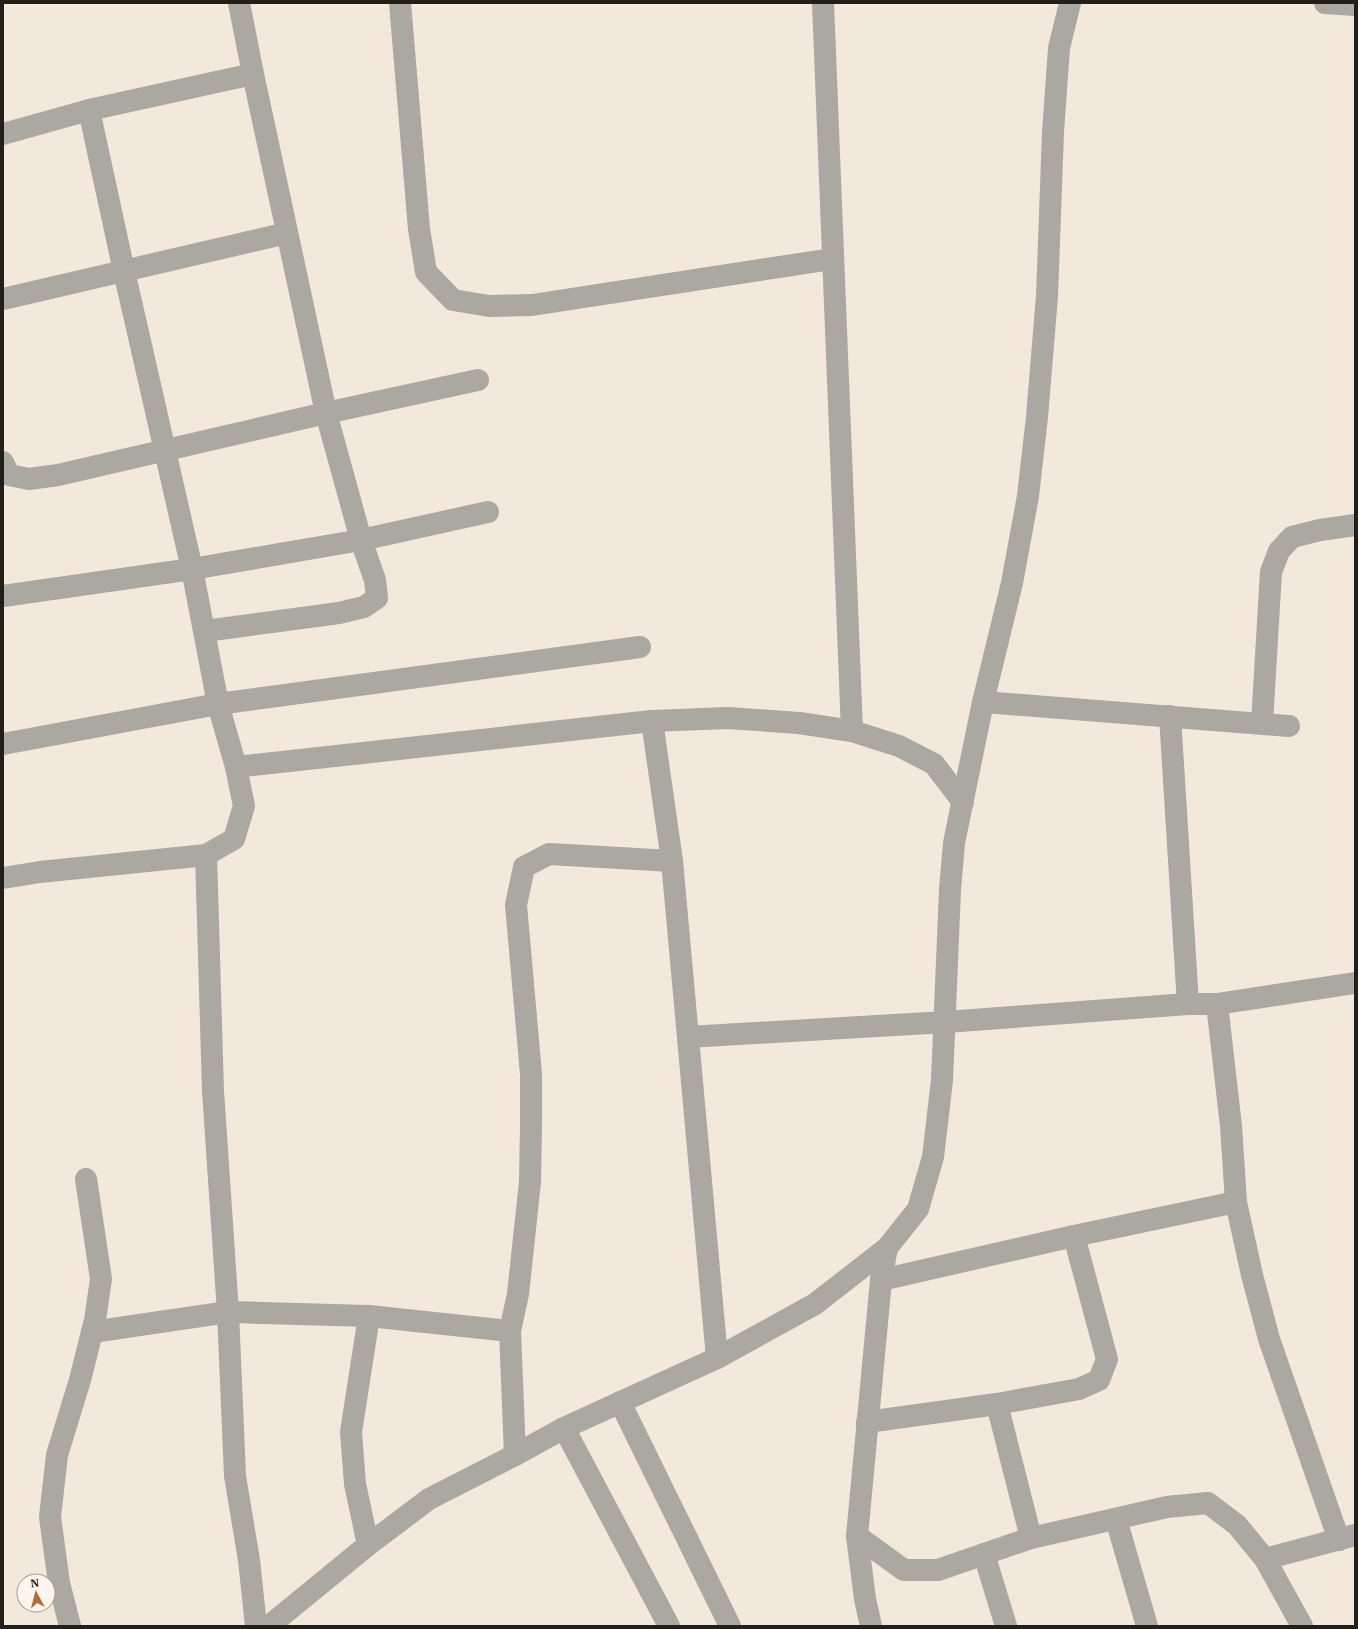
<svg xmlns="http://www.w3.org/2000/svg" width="1358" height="1629" font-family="'IBM Plex Serif',serif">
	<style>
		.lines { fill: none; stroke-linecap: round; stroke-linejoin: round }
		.minor { stroke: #aba7a1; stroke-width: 22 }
	</style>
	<rect width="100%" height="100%" fill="#f3e8dc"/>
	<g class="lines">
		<g class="minor">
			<path d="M400 3 419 229 426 272 453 300 489 306 532 305 832 259"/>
			<path d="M823 3 852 731"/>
			<path d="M1325 3 1355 5"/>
			<path d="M3 134 89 110 253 74"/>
			<path d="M3 299 287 233"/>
			<path d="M3 462 9 475 29 479 58 475 326 413 478 380"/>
			<path d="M3 596 192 569 361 540 488 512"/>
			<path d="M205 631 339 613 364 607 377 598 375 580 361 540 326 413 253 74 239 3"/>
			<path d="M983 702 1289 726"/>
			<path d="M1170 716 1188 1004"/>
			<path d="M652 721 672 861 717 1358"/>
			<path d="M1262 723 1271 572 1279 551 1292 537 1320 530 1355 525"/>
			<path d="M3 744 218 704 640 647"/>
			<path d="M236 767 652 721 728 718 799 723 852 731 899 746 934 764 963 802"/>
			<path d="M206 855 213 1091 228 1312 235 1476 249 1560 256 1626"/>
			<path d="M3 878 40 872 206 855 234 839 244 806 236 767 218 704 192 569 124 271 89 110"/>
			<path d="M1217 1004 1231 1126 1236 1202 1252 1275 1269 1339 1339 1540"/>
			<path d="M688 1037 946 1022 1188 1004H1217L1355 983"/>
			<path d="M887 1248 881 1280 857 1536 904 1570H938L1031 1538 1167 1507 1208 1503 1237 1525 1265 1559 1302 1626"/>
			<path d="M881 1280 1074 1236 1236 1202"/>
			<path d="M92 1332 228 1312 369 1316 510 1331"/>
			<path d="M620 1402 730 1626"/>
			<path d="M997 1404 1031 1538"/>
			<path d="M867 1422 997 1404 1079 1389 1099 1380 1107 1359 1074 1236"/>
			<path d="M564 1428 669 1626"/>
			<path d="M515 1455 510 1331 518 1294 530 1182 531 1126V1074L516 905 524 867 549 854 672 861"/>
			<path d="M1116 1519 1147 1626"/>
			<path d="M857 1536 865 1599 871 1626"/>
			<path d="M368 1545 355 1484 351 1432 369 1316"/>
			<path d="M984 1554 1006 1626"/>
			<path d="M1265 1559 1355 1535"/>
			<path d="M70 1626 59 1583 50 1517 57 1455 80 1380 95 1320 101 1279 86 1179"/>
			<path d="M269 1626 368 1545 429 1499 515 1455 564 1428 717 1358 815 1304 887 1248 918 1209 933 1157 942 1080 950 890 954 843 983 702 1012 583 1028 496 1037 417 1047 296 1053 132 1059 48 1070 3"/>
		</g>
	</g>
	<rect width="1358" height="1629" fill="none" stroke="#221e1a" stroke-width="8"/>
	<g transform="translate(36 1593) rotate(353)"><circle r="19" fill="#fef5ec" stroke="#a69f98"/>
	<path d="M0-3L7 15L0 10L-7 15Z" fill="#af6e38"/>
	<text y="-6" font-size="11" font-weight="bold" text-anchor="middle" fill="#221e1a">N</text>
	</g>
</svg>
